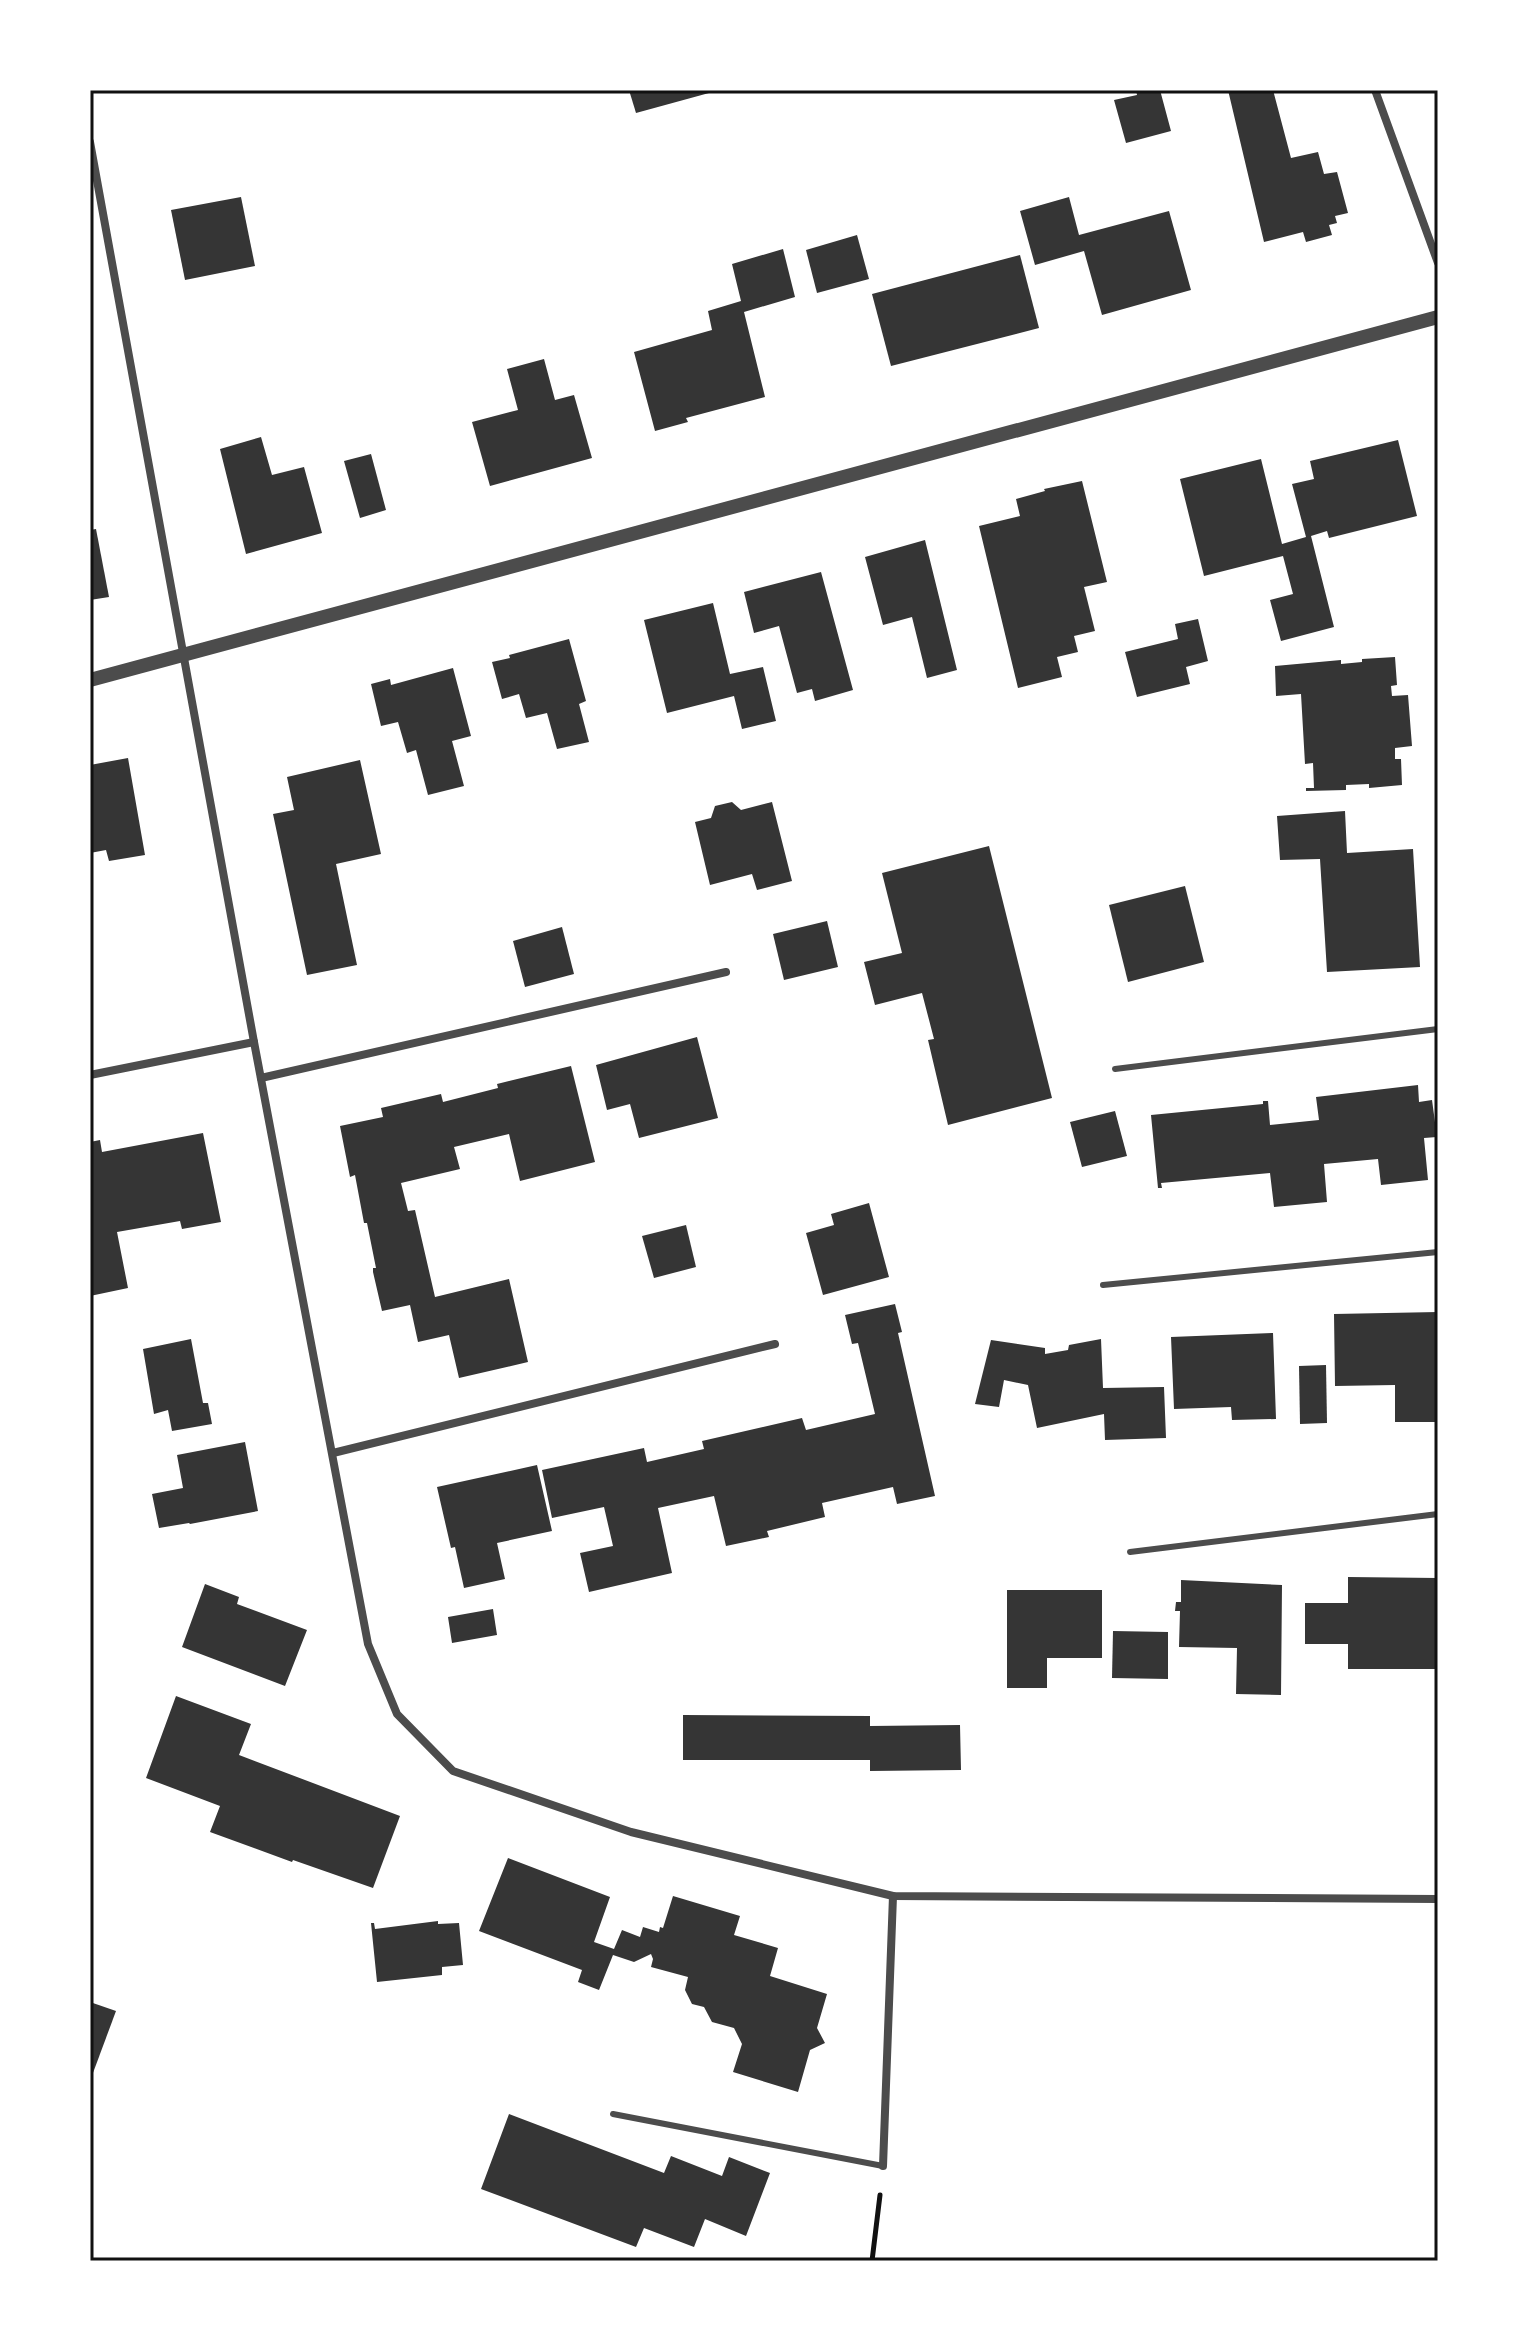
<svg xmlns="http://www.w3.org/2000/svg" width="1528" height="2351" font-family="'Roboto Condensed',sans-serif">
	<style>
		.building { fill: #353535 }
		.lines { fill: none; stroke-linecap: round; stroke-linejoin: round }
		.path { stroke: #111; stroke-width: 5 }
		.service { stroke: #4c4c4c; stroke-width: 6 }
		.minor { stroke: #4c4c4c; stroke-width: 8 }
		.tertiary { stroke: #4c4c4c; stroke-width: 14 }
		.neatline { fill: none; stroke: #111; stroke-width: 3 }
	</style>
	<rect width="100%" height="100%" fill="#fff"/>
	<g class="building">
		<path d="M629 90H708L709 93 636 113Z"/>
		<path d="M1136 90H1160L1171 131 1126 143 1114 100 1137 95Z"/>
		<path d="M1228 90H1273L1291 158 1318 152 1324 174 1337 172 1348 213 1335 216 1337 223 1329 225 1332 235 1306 242 1303 232 1264 242Z"/>
		<path d="M241 197 255 266 185 280 171 210Z"/>
		<path d="M1069 197 1079 235 1169 211 1191 290 1102 315 1084 251 1035 265 1020 211Z"/>
		<path d="M857 235 869 279 817 293 806 250Z"/>
		<path d="M783 249 795 297 744 312 765 397 686 418 688 422 655 431 634 352 712 330 708 311 741 301 732 264Z"/>
		<path d="M1020 255 1039 328 891 366 872 294Z"/>
		<path d="M544 359 555 400 574 395 592 458 490 486 472 422 518 410 507 369Z"/>
		<path d="M261 437 272 475 304 467 322 533 246 554 220 449Z"/>
		<path d="M1398 440 1417 516 1329 538 1327 531 1311 536 1334 627 1281 641 1270 600 1293 594 1283 556 1204 576 1180 479 1261 459 1282 544 1306 537 1292 484 1314 479 1310 461Z"/>
		<path d="M371 454 386 510 360 518 344 461Z"/>
		<path d="M1082 481 1107 582 1084 587 1095 631 1074 636 1078 652 1057 657 1062 677 1018 688 979 526 1020 516 1016 499 1045 491 1044 489Z"/>
		<path d="M96 529 109 597 90 600V530Z"/>
		<path d="M925 540 957 670 927 678 912 617 883 625 865 557Z"/>
		<path d="M821 572 853 690 815 701 812 689 797 693 779 626 754 633 744 592Z"/>
		<path d="M713 603 730 674 763 667 776 721 742 729 734 696 667 713 644 620Z"/>
		<path d="M1198 619 1208 661 1186 667 1190 684 1137 697 1125 652 1178 639 1175 624Z"/>
		<path d="M569 639 586 701 579 704 589 742 557 749 547 713 526 718 519 694 502 699 492 662 510 658 509 655Z"/>
		<path d="M1395 657 1397 685 1391 686 1392 696 1408 695 1412 746 1395 748V759H1401L1402 785 1369 788V784L1346 785V790L1306 791V788H1314L1313 763 1305 764 1301 694 1276 696 1275 666 1341 660V664L1362 662V659Z"/>
		<path d="M453 668 471 736 452 741 464 786 428 795 416 750 407 753 398 722 381 726 371 684 390 679 391 685Z"/>
		<path d="M128 758 145 855 109 861 106 850 90 853V765Z"/>
		<path d="M360 760 381 854 336 864 357 965 307 975 273 814 294 810 287 777Z"/>
		<path d="M732 802 741 810 772 802 792 881 757 890 752 874 710 885 695 822 711 818 715 806Z"/>
		<path d="M1345 811 1347 853 1413 849 1420 967 1327 972 1320 859 1280 860 1277 816Z"/>
		<path d="M989 846 1052 1098 948 1125 928 1040 934 1039 922 993 875 1005 864 962 902 953 882 873Z"/>
		<path d="M1185 886 1204 962 1128 982 1109 905Z"/>
		<path d="M827 921 838 967 784 980 773 934Z"/>
		<path d="M562 927 574 974 525 987 513 941Z"/>
		<path d="M697 1037 718 1118 639 1138 630 1104 607 1110 596 1065Z"/>
		<path d="M571 1066 595 1162 520 1181 509 1134 454 1147 460 1169 401 1183 408 1211 415 1210 435 1297 509 1279 528 1362 459 1378 449 1335 418 1342 410 1305 382 1311 373 1272V1268H376L367 1223H364L355 1175 350 1177 340 1126 383 1117 381 1108 441 1094 443 1102 498 1088 497 1084Z"/>
		<path d="M1418 1085 1419 1102 1432 1100 1437 1137 1424 1138 1428 1180 1381 1185 1378 1159 1324 1164 1327 1202 1274 1207 1270 1173 1161 1183 1162 1188H1158L1151 1115 1263 1104V1101H1268L1270 1125 1319 1120 1316 1097Z"/>
		<path d="M1115 1111 1127 1156 1082 1167 1070 1122Z"/>
		<path d="M203 1133 221 1222 182 1229 180 1221 117 1232 128 1288 90 1296V1142L100 1140 102 1152Z"/>
		<path d="M869 1203 889 1277 823 1295 806 1233 834 1225 831 1214Z"/>
		<path d="M686 1225 696 1267 654 1278 642 1236Z"/>
		<path d="M895 1304 902 1332 898 1333 935 1496 897 1504 893 1487 822 1503 825 1517 767 1531 769 1537 726 1546 714 1496 658 1508 672 1573 589 1592 580 1553 613 1546 604 1507 552 1518 542 1470 644 1448 647 1462 704 1449 702 1441 802 1418 806 1430 875 1414 858 1343 852 1344 845 1315Z"/>
		<path d="M1438 1312V1422H1395V1385L1335 1386 1334 1314Z"/>
		<path d="M1273 1333 1276 1419 1232 1420 1231 1407 1174 1409 1171 1337Z"/>
		<path d="M191 1339 203 1403H208L212 1424 172 1431 168 1410 154 1414 143 1349Z"/>
		<path d="M1101 1339 1103 1388 1164 1387 1166 1438 1105 1440 1104 1414 1037 1428 1028 1385 1004 1380 999 1407 975 1404 991 1340 1045 1348V1354L1068 1350 1069 1345Z"/>
		<path d="M1326 1365 1327 1423 1300 1424 1299 1366Z"/>
		<path d="M245 1442 258 1511 190 1524 189 1523 159 1528 152 1494 183 1488 177 1455Z"/>
		<path d="M537 1465 552 1531 497 1543 505 1579 464 1588 455 1547 451 1548 437 1487Z"/>
		<path d="M1348 1577 1438 1578V1669H1348V1644H1305V1603H1348Z"/>
		<path d="M1181 1580 1282 1585 1281 1695 1236 1694 1237 1648 1179 1647 1180 1611H1175L1176 1602H1181Z"/>
		<path d="M205 1584 239 1597 237 1604 307 1630 285 1686 182 1647Z"/>
		<path d="M1007 1590H1102V1658H1047V1688H1007Z"/>
		<path d="M493 1609 497 1635 452 1643 448 1617Z"/>
		<path d="M1113 1631 1168 1632V1679L1112 1678Z"/>
		<path d="M176 1696 251 1724 239 1755 400 1816 373 1888 293 1860 292 1862 210 1832 220 1806 146 1778Z"/>
		<path d="M683 1715 870 1716V1726L960 1725 961 1770 870 1771V1760H683Z"/>
		<path d="M508 1858 610 1897 594 1942 614 1949 622 1930 640 1937 643 1927 659 1932 660 1927 663 1928 673 1896 740 1916 734 1935 778 1948 770 1976 827 1994 817 2028 825 2043 810 2050 798 2092 733 2072 742 2044 734 2028 712 2022 704 2007 692 2004 685 1990 688 1977 651 1967 653 1959 651 1954 634 1962 613 1955 599 1990 578 1982 582 1970 479 1931Z"/>
		<path d="M438 1921V1924L459 1923 463 1965 442 1967V1975L377 1982 371 1923H374L375 1929Z"/>
		<path d="M90 2002 116 2011 90 2081Z"/>
		<path d="M509 2114 664 2173 671 2156 722 2176 729 2157 770 2173 746 2236 705 2219 694 2247 644 2228 636 2247 481 2189Z"/>
	</g>
	<g class="lines">
		<path class="path" d="M872 2261 880 2195"/>
		<g class="service">
			<path d="M1115 1069 1438 1029"/>
			<path d="M1103 1285 1438 1252"/>
			<path d="M1130 1552 1438 1514"/>
			<path d="M613 2114 883 2166"/>
		</g>
		<g class="minor">
			<path d="M1375 90 1438 263"/>
			<path d="M90 142 254 1042 368 1644 397 1714 453 1771 631 1832 893 1896 1438 1899"/>
			<path d="M90 1075 254 1042"/>
			<path d="M261 1078 726 972"/>
			<path d="M333 1453 775 1344"/>
			<path d="M883 2166 893 1896"/>
		</g>
		<path class="tertiary" d="M90 680 1438 317"/>
	</g>
	<rect width="1528" height="2351" fill="none" stroke="#ffffff" stroke-width="184"/>
	<rect x="92" y="92" width="1344" height="2167" class="neatline"/>
</svg>
